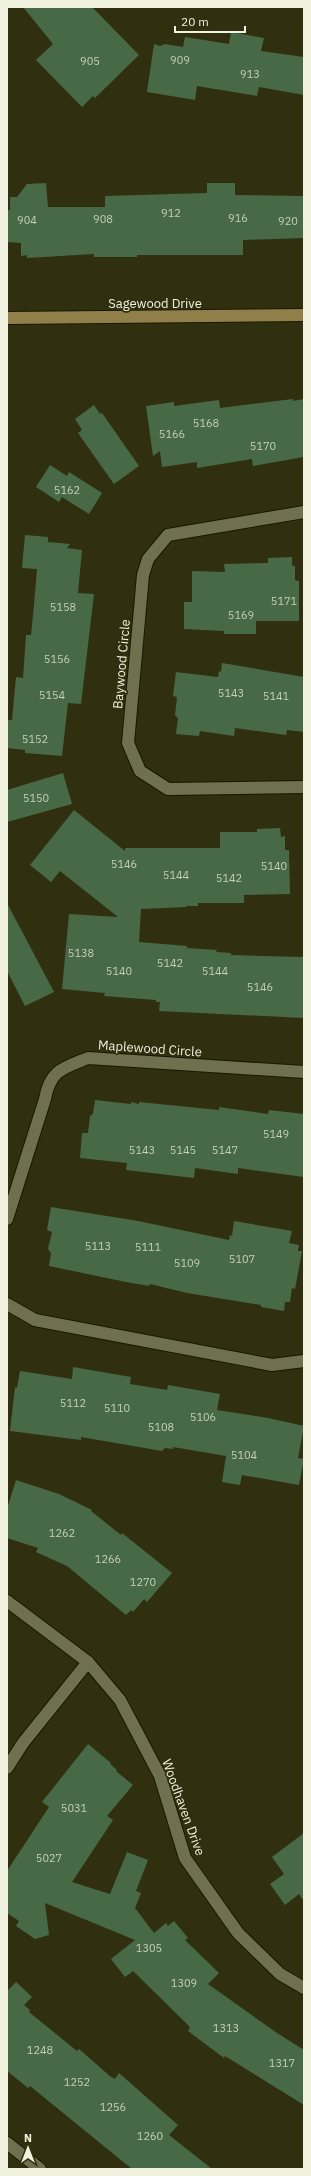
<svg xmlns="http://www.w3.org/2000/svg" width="311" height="2176" font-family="'IBM Plex Sans',sans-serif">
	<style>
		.building { fill: #476946 }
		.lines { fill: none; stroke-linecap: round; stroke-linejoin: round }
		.street-casing { stroke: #181800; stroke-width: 14 }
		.secondary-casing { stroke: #181800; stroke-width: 14 }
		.street { stroke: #6f704f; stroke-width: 12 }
		.secondary { stroke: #917f49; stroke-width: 12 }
		.labels { text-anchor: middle; stroke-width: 3.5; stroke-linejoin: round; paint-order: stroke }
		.number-label { font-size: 11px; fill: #c6cfb8 }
		.street-label { font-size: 13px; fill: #f0f1de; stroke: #303011 }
	</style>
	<rect width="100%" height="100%" fill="#303011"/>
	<g class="building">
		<path d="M23 7H92L139 55 95 98 93 96 82 107 36 60 53 44Z"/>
		<path d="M231 32 264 38 261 51 304 57V95L259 87 257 96 197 86 195 100 147 92 154 44 160 46 165 44 183 47 185 37 229 44Z"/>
		<path d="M46 183 48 207H105V196L207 193V183H235V195L304 196V238L243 240V255H137V257H94V254L27 258V255L21 256V243L7 242V210H10V197H17L27 184Z"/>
		<path d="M293 399V401L304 399V457L253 466 252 459 197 468V462L162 467 160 451 153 456 146 406 174 402V406L219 400 220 408Z"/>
		<path d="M94 405 100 414 102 413 139 466 114 484 78 433 82 430 75 419Z"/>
		<path d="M50 465 67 476 69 472 102 493 89 514 62 497 59 502 36 487Z"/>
		<path d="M25 535 48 537V542L70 544 67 548 82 550 78 593 94 594 81 704 68 703 62 756 25 753V750L7 748V720H12L16 677 23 678 26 635H31L34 605 37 569 22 568Z"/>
		<path d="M292 557V566H295V580L299 581V621H256V634H224V631L184 629V602H192V571L225 572 224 564 268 563V558Z"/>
		<path d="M222 663 304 677V732L287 730 286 735 235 728 234 736 200 731 199 736 176 734 178 718 175 715 177 697 173 696 176 672 218 677 219 671 221 672Z"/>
		<path d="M63 773 72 804 7 822V790Z"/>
		<path d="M74 810 125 851V848H220V832H257V829L280 828 281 837 285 836V850H289L290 894 244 895V903H198V906H186V907L141 909 139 942 187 946V948L217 950 216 952 231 953V955L304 957V1018L159 1011 160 1002H156V1000L104 996 105 993 62 989 69 914 118 917 60 871 51 882 30 865Z"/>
		<path d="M7 903 54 992 25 1006 7 971Z"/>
		<path d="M95 1100 131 1104V1102L139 1104V1102L219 1110V1107L268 1114 269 1110 304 1114V1177L238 1168V1174L195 1168 194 1178 126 1170 127 1163 80 1158 82 1133H88L90 1116 93 1114Z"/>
		<path d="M51 1207 138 1221 229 1240 230 1235 232 1236 234 1221 292 1231 289 1243 299 1245 298 1251H302L295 1289 292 1288 290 1302H285L284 1311 261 1307V1305L187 1293 150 1284 149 1286 126 1282 49 1266 51 1253 48 1249 52 1232 47 1230Z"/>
		<path d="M73 1367 131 1377 130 1384 167 1390 168 1385 220 1394 217 1410 268 1418 304 1426 298 1458 304 1459 299 1485 242 1475 240 1485 222 1482 226 1456 173 1447V1449L165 1448 162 1451 81 1437V1440L10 1431 15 1387 17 1388 20 1371 72 1379Z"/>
		<path d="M16 1480 59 1494 92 1510 91 1511 121 1535 122 1533 172 1573 147 1602 144 1599 133 1612 131 1610 126 1615 67 1566 36 1552 38 1548 7 1538V1509Z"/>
		<path d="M88 1744 111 1763 110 1764 117 1770 116 1771 133 1785 107 1816 113 1820 72 1882 110 1894 127 1852 148 1860 136 1891 141 1893 135 1908 154 1933 166 1923 168 1926 174 1921 188 1938 185 1940 219 1973 208 1984 277 2033 304 2050V2105L225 2056 224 2058 188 2031 190 2027 133 1971 125 1977 111 1959 135 1940 45 1903 49 1935 35 1939 16 1926 19 1921 7 1913V1871L49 1807 42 1802Z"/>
		<path d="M304 1833V1901L299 1894 285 1905 270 1884 284 1874 272 1857Z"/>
		<path d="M16 1982 32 1997 24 2005 30 2010 29 2012 77 2051 79 2049 111 2077 115 2079 119 2073 178 2125 169 2135 212 2169H132L30 2086 28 2088 7 2071V1991Z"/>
	</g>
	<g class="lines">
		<defs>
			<g id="street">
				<path d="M304 512 168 535 148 559 143 575 128 743 140 771 168 789 304 787"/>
				<path d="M7 1219 45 1099C50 1070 63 1068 88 1058L304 1072"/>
				<path d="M7 1304 35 1320 272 1365 304 1361"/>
				<path d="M7 1601 88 1662 120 1700 160 1776 185 1858 238 1933 280 1974 304 1988"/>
				<path d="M7 1768 23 1743 88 1662"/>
				<path d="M7 2143 40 2169"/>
			</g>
			<path id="secondary" d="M7 318 304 315"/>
		</defs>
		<use href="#street" class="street-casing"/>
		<use href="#secondary" class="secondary-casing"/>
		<use href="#street" class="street"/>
		<use href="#secondary" class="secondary"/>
	</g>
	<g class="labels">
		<g class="number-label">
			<text x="180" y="64">909</text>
			<text x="90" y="65">905</text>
			<text x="250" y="78">913</text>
			<text x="171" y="217">912</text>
			<text x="238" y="222">916</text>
			<text x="103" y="223">908</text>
			<text x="27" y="224">904</text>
			<text x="288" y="225">920</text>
			<text x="206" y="427">5168</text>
			<text x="172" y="438">5166</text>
			<text x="263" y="450">5170</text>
			<text x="67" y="494">5162</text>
			<text x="284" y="605">5171</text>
			<text x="63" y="611">5158</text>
			<text x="241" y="619">5169</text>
			<text x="57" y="663">5156</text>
			<text x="231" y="697">5143</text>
			<text x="52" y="699">5154</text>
			<text x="276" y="700">5141</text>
			<text x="35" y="743">5152</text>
			<text x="36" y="802">5150</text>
			<text x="124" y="868">5146</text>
			<text x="274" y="870">5140</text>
			<text x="176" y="879">5144</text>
			<text x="229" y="882">5142</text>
			<text x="81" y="957">5138</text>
			<text x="170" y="967">5142</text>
			<text x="119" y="975">5140</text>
			<text x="215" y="975">5144</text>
			<text x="260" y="991">5146</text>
			<text x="276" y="1138">5149</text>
			<text x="142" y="1154">5143</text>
			<text x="183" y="1154">5145</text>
			<text x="225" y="1154">5147</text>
			<text x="98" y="1250">5113</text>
			<text x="148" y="1251">5111</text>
			<text x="242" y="1263">5107</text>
			<text x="187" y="1267">5109</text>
			<text x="73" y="1407">5112</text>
			<text x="117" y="1412">5110</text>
			<text x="203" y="1421">5106</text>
			<text x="161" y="1431">5108</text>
			<text x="244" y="1459">5104</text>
			<text x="62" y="1537">1262</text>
			<text x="108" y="1563">1266</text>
			<text x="143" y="1586">1270</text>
			<text x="74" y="1812">5031</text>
			<text x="49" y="1862">5027</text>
			<text x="149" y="1952">1305</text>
			<text x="184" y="1987">1309</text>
			<text x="226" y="2032">1313</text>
			<text x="40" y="2054">1248</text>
			<text x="282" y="2067">1317</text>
			<text x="77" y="2086">1252</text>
			<text x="113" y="2111">1256</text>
			<text x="150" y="2140">1260</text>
		</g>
		<g class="street-label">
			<text x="155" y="308">Sagewood Drive</text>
			<text transform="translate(121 664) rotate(-85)" y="5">Baywood Circle</text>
			<text transform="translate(150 1048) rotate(4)" y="5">Maplewood Circle</text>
			<text transform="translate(184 1807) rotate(70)" y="5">Woodhaven Drive</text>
		</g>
	</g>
	<rect width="311" height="2176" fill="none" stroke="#f0f1de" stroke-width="16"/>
	<g transform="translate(28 2148)" stroke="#303011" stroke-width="3" paint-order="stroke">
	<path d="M0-3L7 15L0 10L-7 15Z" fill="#f0f1de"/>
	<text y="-6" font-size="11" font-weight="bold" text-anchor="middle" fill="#f0f1de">N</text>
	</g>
	<path d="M175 26v6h70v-6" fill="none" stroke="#f0f1de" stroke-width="2"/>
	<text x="181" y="26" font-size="12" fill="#f0f1de" stroke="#303011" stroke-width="3" paint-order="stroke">20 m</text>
</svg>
